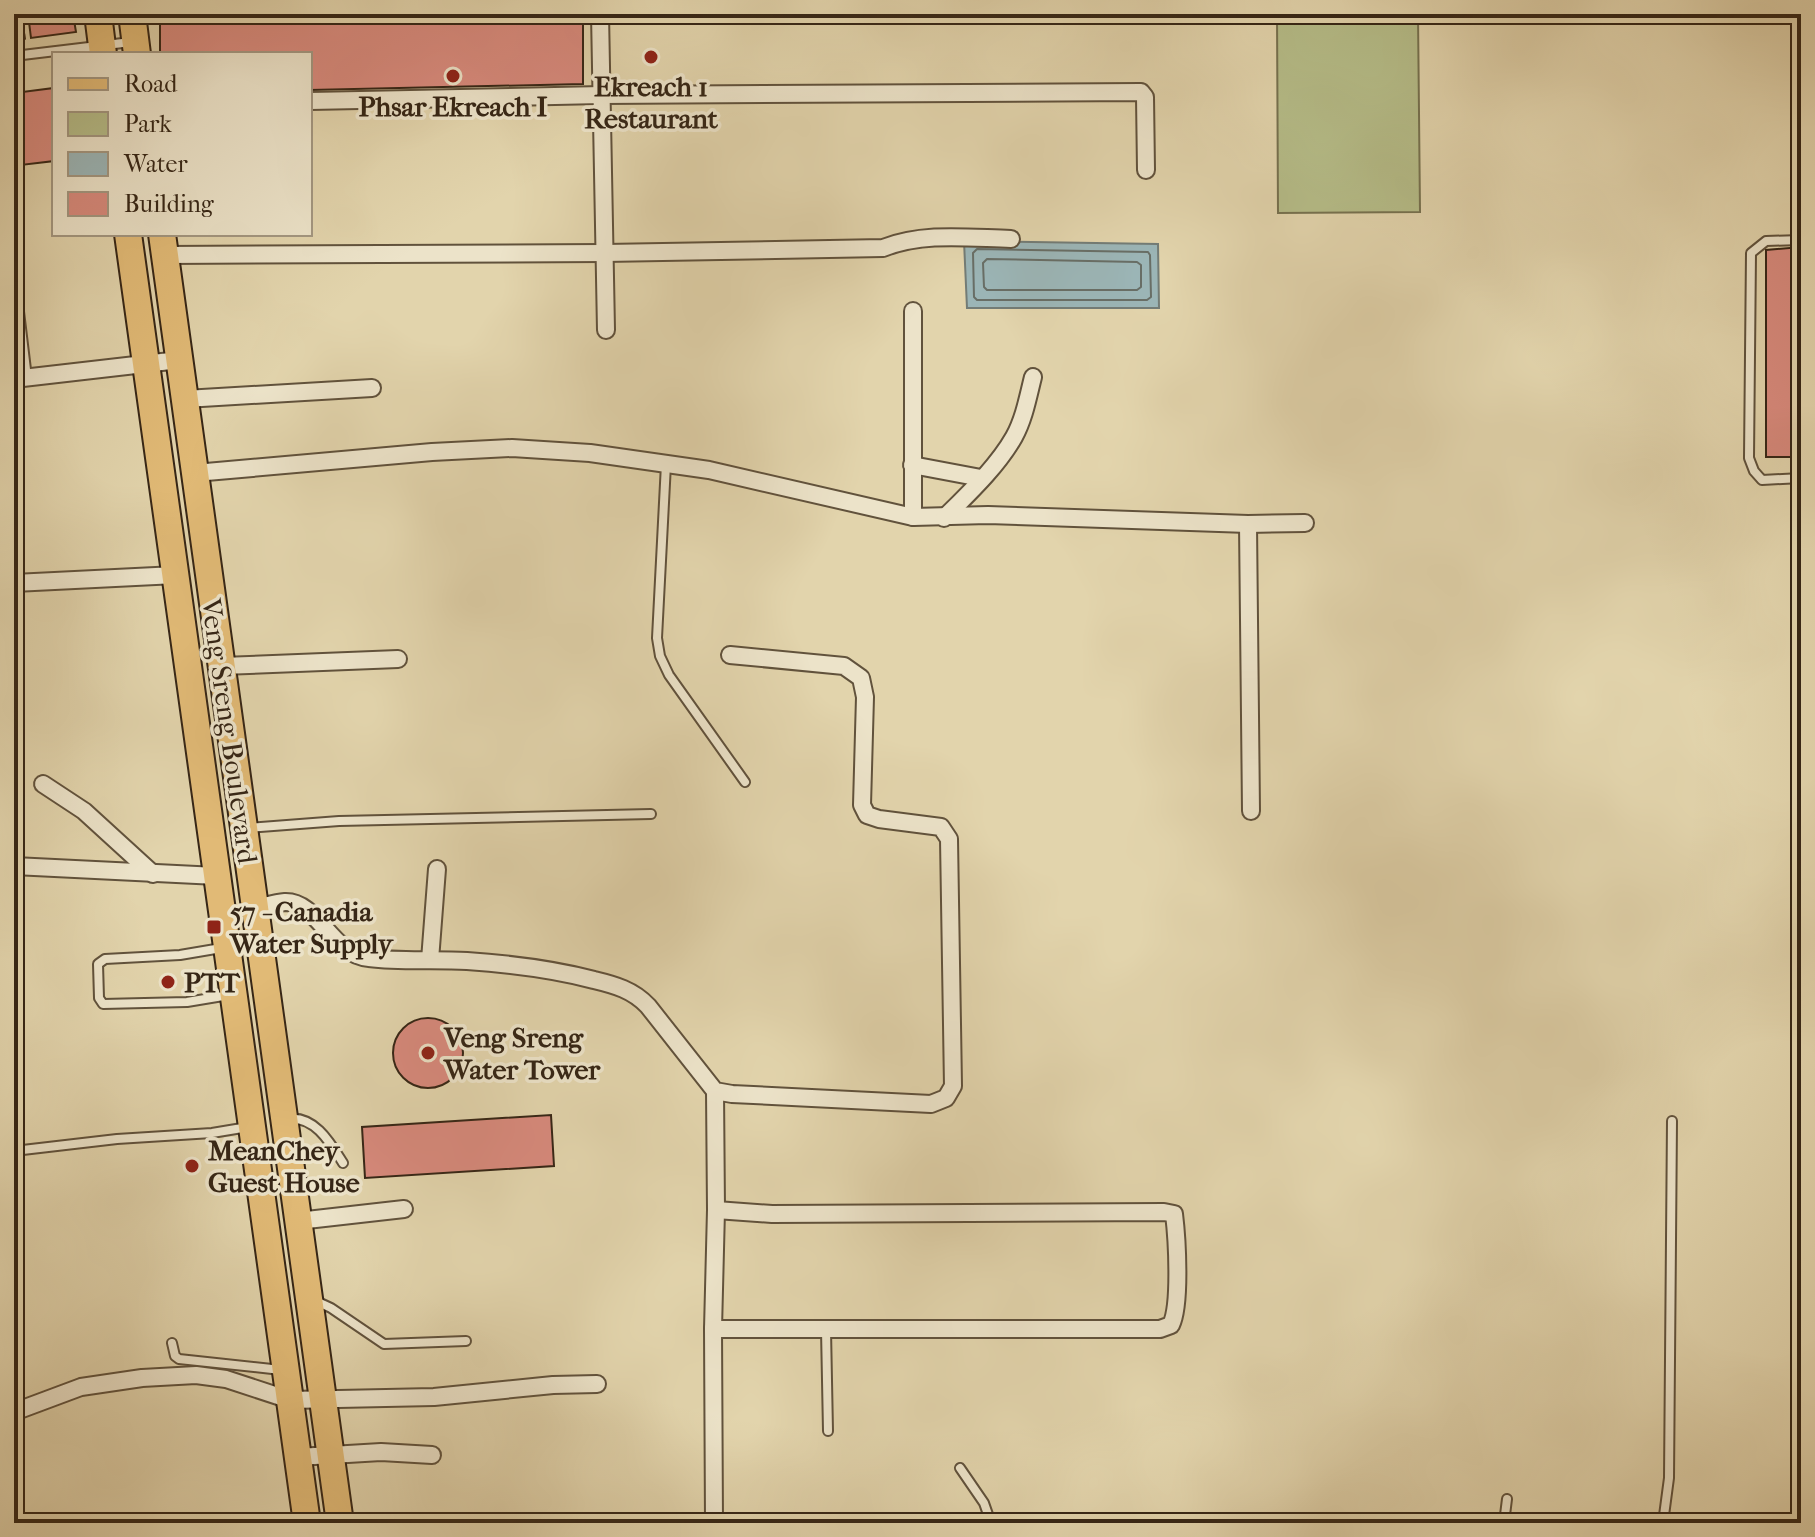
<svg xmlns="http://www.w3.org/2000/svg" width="1815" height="1537" font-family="'IM FELL French Canon',serif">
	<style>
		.green { fill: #b5bc88; stroke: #76714f; stroke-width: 2 }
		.water { fill: #9bb5b6; stroke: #737c76; stroke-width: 2 }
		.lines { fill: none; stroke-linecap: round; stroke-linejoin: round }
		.shore { stroke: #686e66; stroke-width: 2 }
		.building { fill: #d88a7d; stroke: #362616; stroke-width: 2 }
		.lane-casing { stroke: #61523c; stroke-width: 12 }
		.street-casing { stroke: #61523c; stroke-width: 20 }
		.primary-casing { stroke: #362616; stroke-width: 30 }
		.path { stroke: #362616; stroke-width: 3; stroke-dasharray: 6 4; stroke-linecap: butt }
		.lane { stroke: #ece3c9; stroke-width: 8 }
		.street { stroke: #ece3c9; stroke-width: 16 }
		.primary { stroke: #e1ba76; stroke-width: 26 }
		.poi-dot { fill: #8f2418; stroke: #ece3c9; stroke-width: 3 }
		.labels { text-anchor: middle; stroke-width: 7; stroke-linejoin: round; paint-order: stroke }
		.poi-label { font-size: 28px; font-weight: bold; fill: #362616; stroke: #ece3c9; text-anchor: start }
		.street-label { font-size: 28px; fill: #362616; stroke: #ece3c9 }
	</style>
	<rect width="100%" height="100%" fill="#e2d4ac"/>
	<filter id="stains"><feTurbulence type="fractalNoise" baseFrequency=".0025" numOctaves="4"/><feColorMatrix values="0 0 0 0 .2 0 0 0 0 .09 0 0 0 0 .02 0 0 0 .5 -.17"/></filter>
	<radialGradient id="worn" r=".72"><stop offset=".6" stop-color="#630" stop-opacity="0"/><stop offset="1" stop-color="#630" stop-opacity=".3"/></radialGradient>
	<path class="green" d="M1277 14H1418L1420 212 1278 213Z"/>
	<path class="water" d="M964 241 1158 244 1159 308H967Z"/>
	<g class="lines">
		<g class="shore">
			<path d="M977 249 1148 252 1150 255 1151 297 1147 300H977L974 297 973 253Z"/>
			<path d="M987 259 1137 262 1141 265V287L1137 290H987L984 287 983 263Z"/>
		</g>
	</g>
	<g class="building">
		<path d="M28 14H73L76 32 31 38Z"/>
		<path d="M160 14H583V84L310 90V54H160Z"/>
		<path d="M54 88V161L21 165 14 93Z"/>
		<path d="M1801 247V457H1766V250Z"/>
		<circle cx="428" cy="1053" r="35"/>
		<path d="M551 1115 554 1166 365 1178 362 1127Z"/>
	</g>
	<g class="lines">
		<defs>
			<g id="lane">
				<path d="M14 56 131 42"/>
				<path d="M1801 240 1766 241 1751 253 1749 458 1754 471 1762 480 1801 478"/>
				<path d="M14 270 27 378"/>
				<path d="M666 464 657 638 660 656 669 675 745 782"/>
				<path d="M248 828 339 821 651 814"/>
				<path d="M229 995 187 1002 103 1004 99 998 98 964 105 959 180 955 257 942"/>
				<path d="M288 1119C315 1115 331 1144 343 1163"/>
				<path d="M14 1151 117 1139 212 1133 248 1127"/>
				<path d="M316 1301 331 1308 384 1344 466 1341"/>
				<path d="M826 1330 828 1431"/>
				<path d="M172 1343 175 1356 179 1359 281 1370"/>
				<path d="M960 1468 984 1503 991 1523"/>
				<path d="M1504 1523 1507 1499"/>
				<path d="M1663 1523 1669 1478 1672 1121"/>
				<path d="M1798 1523 1801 1472"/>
			</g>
			<g id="street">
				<path d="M600 14 606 330"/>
				<path d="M310 101 602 95 1141 92 1145 97 1146 170"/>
				<path d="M165 255 605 253 883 248C924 232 968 238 1011 239"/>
				<path d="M913 311V517"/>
				<path d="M14 379 179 360"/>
				<path d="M185 399 372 388"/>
				<path d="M912 465 981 478"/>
				<path d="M195 473 432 452 512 448 590 453 709 470 913 517 988 515 1248 524 1305 523"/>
				<path d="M944 518C968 494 997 467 1014 437 1024 419 1028 397 1033 377"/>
				<path d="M1248 524 1251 811"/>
				<path d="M14 583 176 575"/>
				<path d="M222 666 398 659"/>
				<path d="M43 784 84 811 153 874"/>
				<path d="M14 866 217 876"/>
				<path d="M255 908C265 906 275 903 285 902 318 901 331 955 369 958 401 962 434 959 467 961 510 964 553 969 594 980 615 985 633 990 648 1006L715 1091 732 1094 931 1104 946 1098 953 1086 949 839 941 827 879 819 867 815 862 805 865 697 861 678 844 666 730 655"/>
				<path d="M430 960 437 869"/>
				<path d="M298 1221 404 1209"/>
				<path d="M713 1329 716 1210 715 1091"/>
				<path d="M14 1412 81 1387 142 1378 196 1375 226 1379 290 1400 434 1397 553 1385 597 1384"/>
				<path d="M298 1457 381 1452 432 1455"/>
				<path d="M714 1523 713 1329H1160L1171 1325C1181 1305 1177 1238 1174 1214L1164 1212 772 1214 716 1210"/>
			</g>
			<g id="primary">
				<path d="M98 14 103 54"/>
				<path d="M132 14 137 54"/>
				<path d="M128 234 307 1523"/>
				<path d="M162 234 340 1523"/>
			</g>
		</defs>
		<use href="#lane" class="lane-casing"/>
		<use href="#street" class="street-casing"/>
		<use href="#primary" class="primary-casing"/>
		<path class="path" d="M21 14 25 43"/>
		<use href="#lane" class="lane"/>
		<use href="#street" class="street"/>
		<use href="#primary" class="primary"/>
	</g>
	<g class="poi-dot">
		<circle cx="651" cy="57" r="8"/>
		<circle cx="453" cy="76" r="8"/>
		<rect x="206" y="919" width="16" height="16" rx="4"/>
		<circle cx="168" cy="982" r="8"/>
		<circle cx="428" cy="1053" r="8"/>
		<circle cx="192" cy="1166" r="8"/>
	</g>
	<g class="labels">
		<g class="poi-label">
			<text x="651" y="96" text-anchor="middle">Ekreach 1<tspan x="651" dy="32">Restaurant</tspan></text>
			<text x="453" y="116" text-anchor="middle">Phsar Ekreach I</text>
			<text x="230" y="921">57 - Canadia<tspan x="230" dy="32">Water Supply</tspan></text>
			<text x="184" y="992">PTT</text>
			<text x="444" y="1047">Veng Sreng<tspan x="444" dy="32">Water Tower</tspan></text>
			<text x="208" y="1160">MeanChey<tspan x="208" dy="32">Guest House</tspan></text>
		</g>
		<g class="street-label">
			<text transform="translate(230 731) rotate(82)" y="10">Veng Sreng Boulevard</text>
		</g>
	</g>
	<rect width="1815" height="1537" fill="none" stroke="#e2d4ac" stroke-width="48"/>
	<rect x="16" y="16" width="1783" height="1505" fill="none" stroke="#362616" stroke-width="4"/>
	<rect x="24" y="24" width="1767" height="1489" fill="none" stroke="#362616" stroke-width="2"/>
	<rect x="52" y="52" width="260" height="184" fill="#ece3c9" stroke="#a39781" stroke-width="2"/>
	<rect x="68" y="78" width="40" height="12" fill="#e1ba76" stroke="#a39781" stroke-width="2"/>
	<text x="124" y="92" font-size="24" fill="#362616">Road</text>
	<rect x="68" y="112" width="40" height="24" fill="#b5bc88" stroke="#a39781" stroke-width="2"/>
	<text x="124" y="132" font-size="24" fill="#362616">Park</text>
	<rect x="68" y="152" width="40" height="24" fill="#9bb5b6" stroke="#a39781" stroke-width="2"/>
	<text x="124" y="172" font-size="24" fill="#362616">Water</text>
	<rect x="68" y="192" width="40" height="24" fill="#d88a7d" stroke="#a39781" stroke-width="2"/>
	<text x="124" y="212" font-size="24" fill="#362616">Building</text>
	<rect width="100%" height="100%" filter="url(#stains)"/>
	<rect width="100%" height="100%" fill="url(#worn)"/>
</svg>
